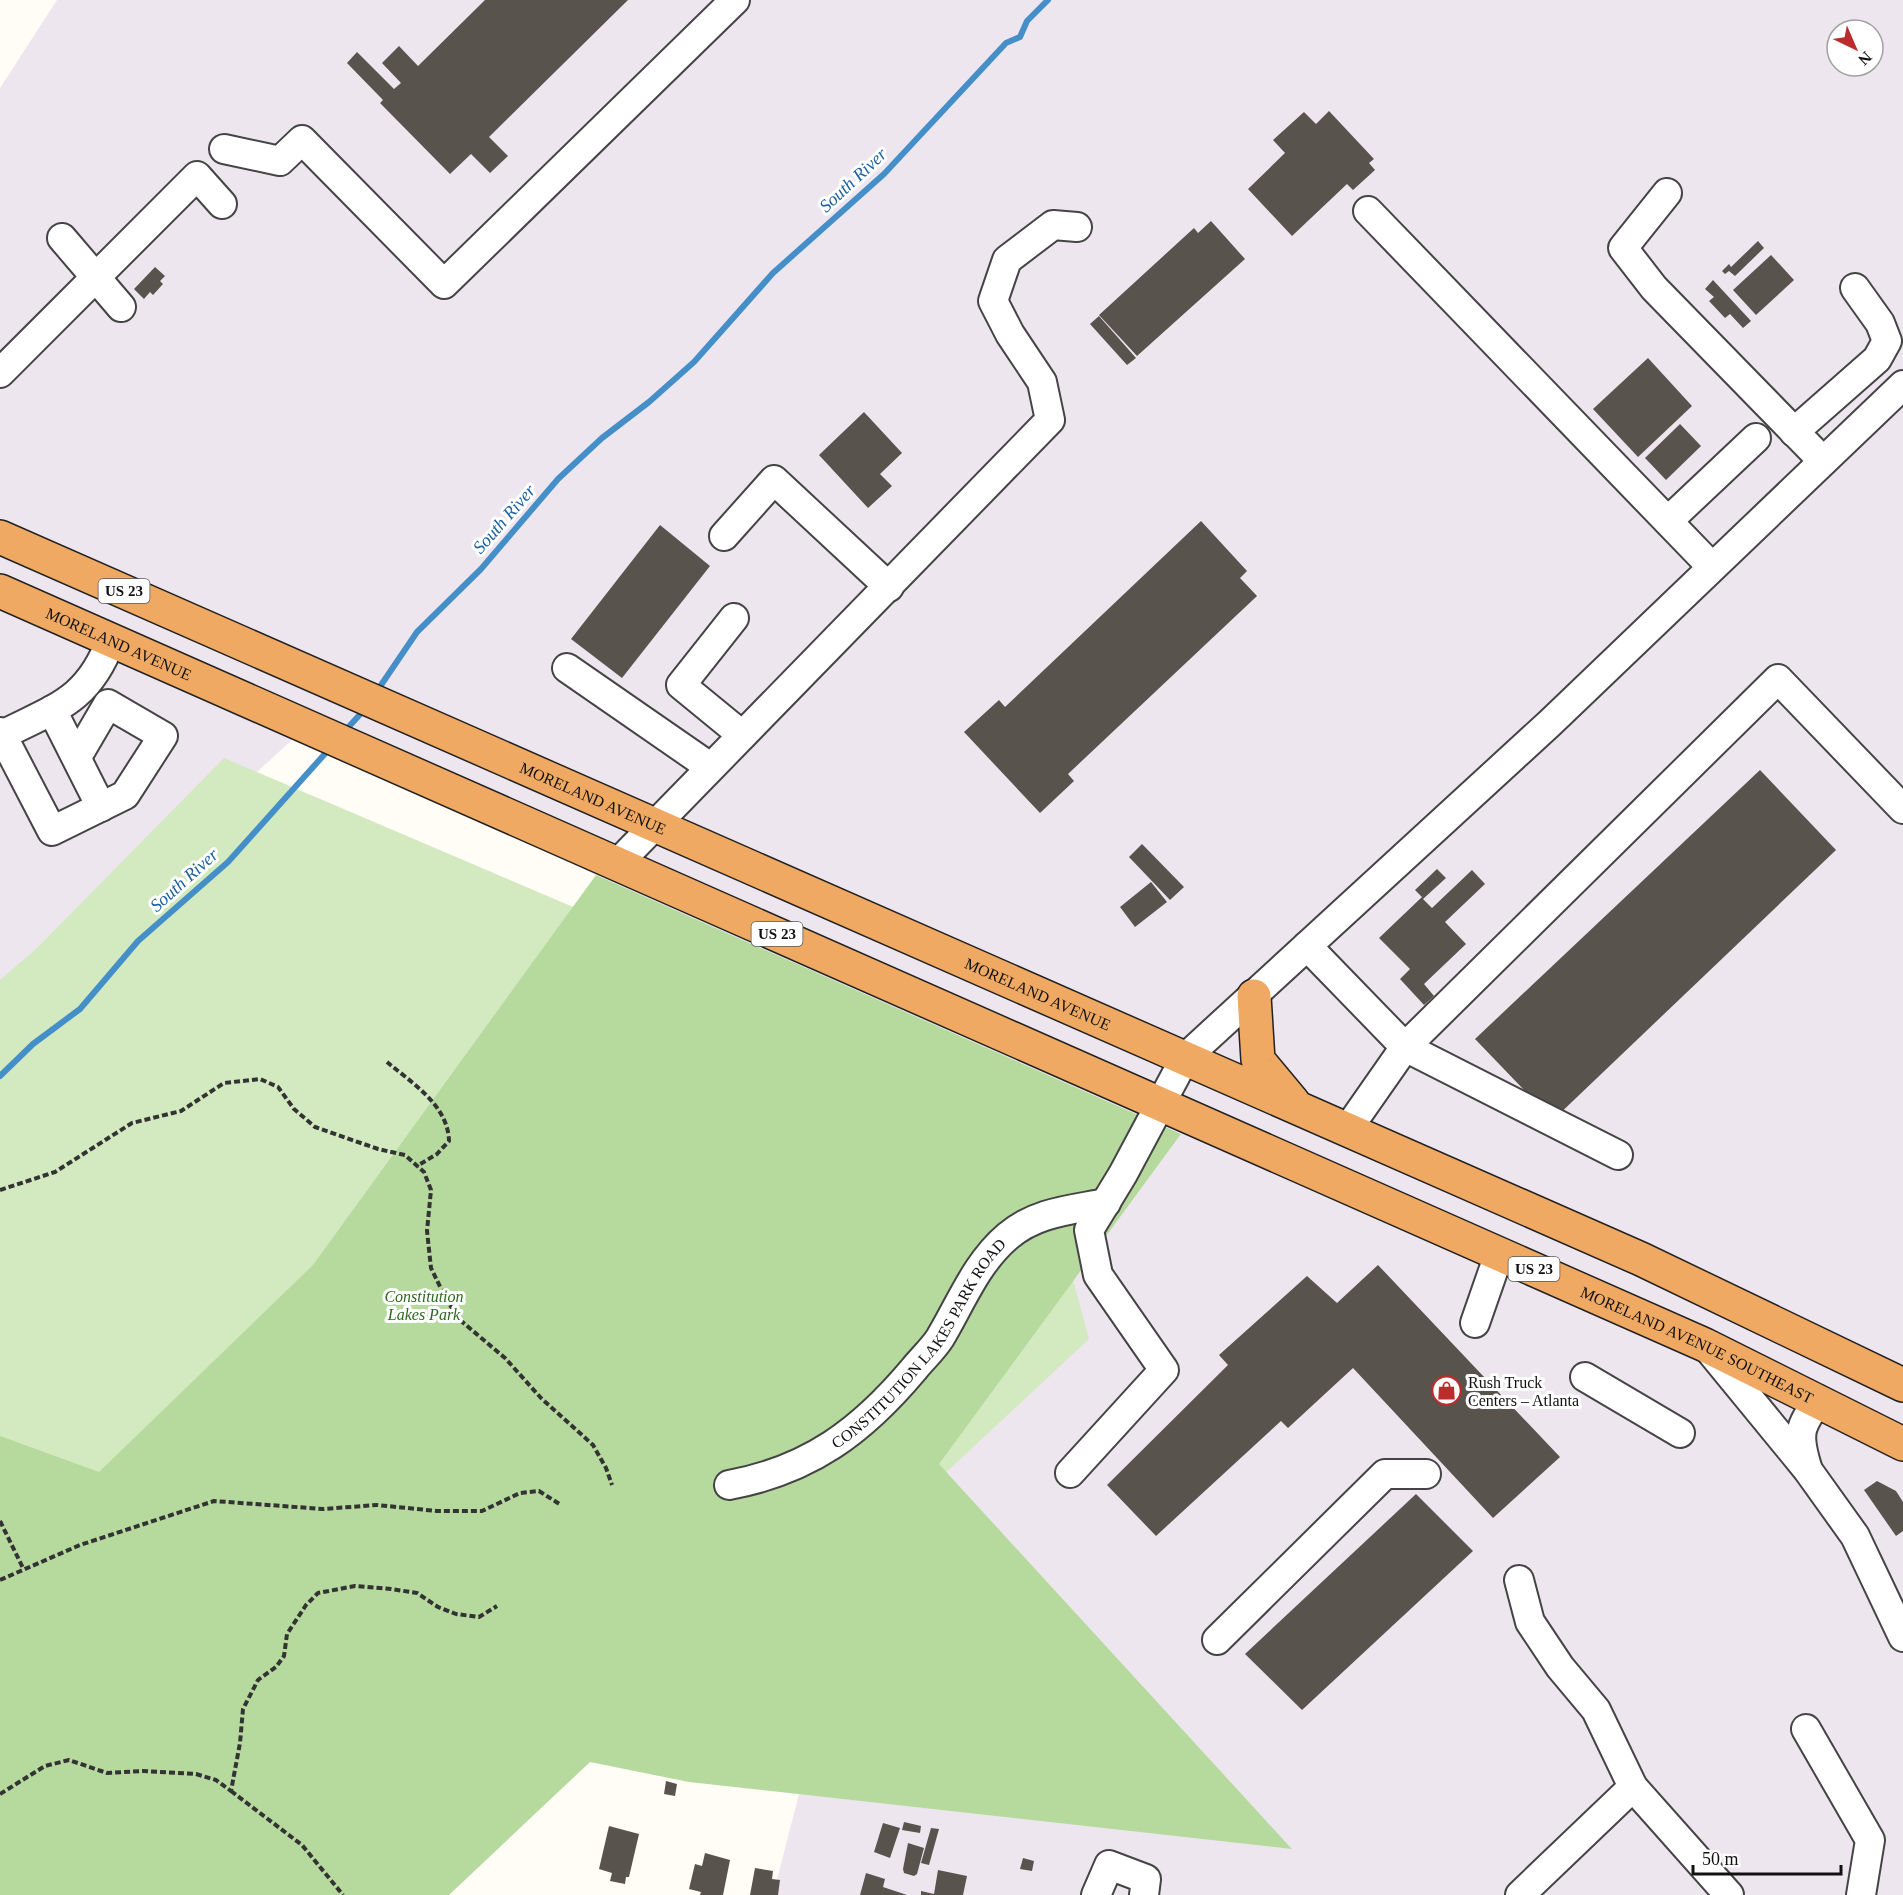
<svg xmlns="http://www.w3.org/2000/svg" width="1903" height="1895" font-family="'Times New Roman',serif">
	<style>
		.industrial { fill: #eee6ef; fill-rule: evenodd }
		.green { fill: #d3e9bf }
		.forest { fill: #b6d99e }
		.lines { fill: none; stroke-linecap: round; stroke-linejoin: round }
		.stream { stroke: #458fc9; stroke-width: 6 }
		.building { fill: #59534d }
		.minor-casing { stroke: #444; stroke-width: 32 }
		.highway-casing { stroke: #222; stroke-width: 36 }
		.path { stroke: #333; stroke-width: 4; stroke-dasharray: 6 3; stroke-linecap: butt }
		.minor { stroke: #fff; stroke-width: 28 }
		.highway { stroke: #efa963; stroke-width: 33 }
		.labels { text-anchor: middle; stroke-width: 6; stroke-linejoin: round; paint-order: stroke }
		.shield { fill: #fff; stroke: #585858; stroke-width: 1.5 }
		.shield-label { font-size: 15px; font-weight: bold; fill: #111 }
		.street-label { font-size: 16px; fill: #111; stroke: #fff }
		.park-label { font-size: 16px; font-style: italic; fill: #2e6822; stroke: #fff }
		.poi-label { font-size: 16px; fill: #111; stroke: #fff; text-anchor: start }
		.water-label { font-size: 18px; font-style: italic; fill: #1d61a0; stroke: #fff }
	</style>
	<rect width="100%" height="100%" fill="#fffdf5"/>
	<path class="industrial" d="M57 0H1903V1895H773L799 1794 1291 1848 939 1464 1181 1134 596 875 305 728 0 1008V88ZM1837 30H1873V66H1837Z"/>
	<path class="green" d="M224 758 599 918 1070 1268 1089 1339 924 1493 0 1895V980L37 948Z"/>
	<path class="forest" d="M596 875 1181 1134 939 1464 1292 1849 689 1782 590 1762 449 1895H0V1436L99 1472 313 1265Z"/>
	<g class="lines">
		<g class="stream">
			<path d="M377 691 417 632 481 569 558 479 602 438 649 402 694 362 773 273 884 174 1006 43 1020 37 1027 21 1048 0"/>
			<path d="M343 733 365 709"/>
			<path d="M0 1076 33 1044 80 1009 138 941 228 862 331 747"/>
		</g>
	</g>
	<g class="building">
		<path d="M485 0H628L489 137 508 156 490 173 471 154 450 174 380 103 383 100 347 63 357 52 394 89 401 83 382 63 399 46 418 66Z"/>
		<path d="M1329 111 1374 159 1369 163 1375 170 1353 190 1347 184 1292 236 1248 189 1285 153 1273 140 1304 112 1316 124Z"/>
		<path d="M1211 221 1245 259 1137 356 1099 315 1194 228 1198 233Z"/>
		<path d="M1758 241 1764 248 1735 276 1729 271 1725 274 1722 271 1729 264 1731 267Z"/>
		<path d="M1771 255 1794 280 1756 315 1733 290Z"/>
		<path d="M155 267 165 276 160 281 163 284 153 295 150 292 144 299 134 289Z"/>
		<path d="M1713 280 1751 321 1743 328 1730 314 1725 318 1709 301 1714 297 1705 289Z"/>
		<path d="M1099 316 1136 358 1127 365 1090 324Z"/>
		<path d="M1648 358 1692 406 1638 457 1593 409Z"/>
		<path d="M864 412 902 453 880 474 892 486 868 508 819 455Z"/>
		<path d="M1680 424 1701 446 1666 480 1645 458Z"/>
		<path d="M1201 521 1247 571 1240 578 1257 596 1068 774 1074 781 1040 813 964 732 999 700 1005 707Z"/>
		<path d="M660 525 710 566 622 678 571 639Z"/>
		<path d="M1760 770 1836 850 1553 1120 1475 1039Z"/>
		<path d="M1142 844 1184 887 1170 900 1129 857Z"/>
		<path d="M1437 869 1446 878 1423 899 1432 908 1472 870 1485 884 1445 922 1466 944 1424 984 1434 996 1424 1005 1400 979 1410 969 1379 938 1422 897 1415 890Z"/>
		<path d="M1151 882 1167 902 1135 927 1120 907Z"/>
		<path d="M1378 1265 1560 1457 1493 1518 1353 1368 1288 1428 1281 1421 1156 1536 1107 1485 1228 1365 1219 1355 1307 1276 1337 1303Z"/>
		<path d="M1877 1481 1896 1491 1903 1502V1531L1896 1536 1864 1490Z"/>
		<path d="M1416 1494 1473 1551 1302 1710 1245 1654Z"/>
		<path d="M666 1781 677 1784 675 1796 664 1794Z"/>
		<path d="M904 1822 921 1826 920 1833 902 1830Z"/>
		<path d="M883 1823 900 1828 890 1858 874 1852Z"/>
		<path d="M609 1826 639 1834 629 1877H626L625 1884 610 1881 612 1873 599 1869Z"/>
		<path d="M931 1828 939 1829 929 1865 921 1863Z"/>
		<path d="M908 1843 924 1848 917 1874 914 1876 904 1873 903 1869Z"/>
		<path d="M705 1853 730 1860 723 1895H700L701 1892 689 1889 695 1864 702 1866Z"/>
		<path d="M1023 1858 1034 1861 1032 1871 1020 1869Z"/>
		<path d="M755 1868 773 1871 772 1879 780 1880 778 1895H750Z"/>
		<path d="M938 1870 967 1876 963 1895H921V1891L934 1894Z"/>
		<path d="M866 1873 885 1879 883 1887 907 1895H860Z"/>
	</g>
	<g class="lines">
		<defs>
			<g id="minor">
				<path d="M224 149 280 161 302 140 444 284 735 0"/>
				<path d="M1667 193 1623 248 1654 288 1823 461"/>
				<path d="M1368 211 1711 566"/>
				<path d="M62 238 121 307"/>
				<path d="M0 373 197 176 222 204"/>
				<path d="M1794 432 1877 359 1887 341 1880 323 1855 288"/>
				<path d="M1668 521 1756 438"/>
				<path d="M724 536 774 480 889 587"/>
				<path d="M734 618 681 685 742 735"/>
				<path d="M567 668 710 767"/>
				<path d="M52 710 101 807"/>
				<path d="M0 732 2 735C57 707 88 701 111 640"/>
				<path d="M2 735 52 831 125 795 163 736 108 704 77 757"/>
				<path d="M617 864 1050 420 1042 382 1010 334 993 301 1007 260 1053 225 1077 227"/>
				<path d="M1307 946 1405 1047 1347 1130"/>
				<path d="M1618 1155 1405 1047 1778 679 1903 809"/>
				<path d="M1475 1323 1499 1254"/>
				<path d="M1707 1347 1807 1469 1855 1536 1903 1637"/>
				<path d="M1585 1377 1680 1433"/>
				<path d="M1807 1467C1797 1434 1799 1427 1819 1400"/>
				<path d="M1070 1473 1164 1370 1098 1275 1089 1230 1123 1174 1185 1058 1550 723 1903 385"/>
				<path id="s1" d="M729 1485C810 1470 862 1431 914 1369 922 1359 933 1349 940 1338 961 1303 976 1263 1008 1236 1036 1212 1071 1210 1106 1203"/>
				<path d="M1519 1580 1530 1622 1560 1667 1596 1710 1633 1787 1729 1895"/>
				<path d="M1217 1640 1385 1474H1426"/>
				<path d="M1806 1729 1870 1840 1861 1895"/>
				<path d="M1096 1895 1109 1865 1146 1879 1144 1895"/>
				<path d="M1520 1895 1633 1787"/>
			</g>
			<g id="highway">
				<path id="s2" d="M0 537 1641 1259 1903 1385"/>
				<path id="s3" d="M0 591 1705 1345 1903 1444"/>
				<path d="M1254 996 1258 1060 1293 1102"/>
			</g>
		</defs>
		<use href="#minor" class="minor-casing"/>
		<use href="#highway" class="highway-casing"/>
		<g class="path">
			<path d="M387 1062C412 1083 448 1105 449 1141L437 1154 417 1166"/>
			<path d="M0 1190 55 1172 132 1123 181 1111 224 1083 260 1079 278 1087 294 1109 315 1127 378 1149 405 1155 424 1172 431 1190 427 1231 431 1268 446 1299 460 1320 505 1358 541 1398 593 1445 606 1468 612 1485"/>
			<path d="M0 1521 23 1568"/>
			<path d="M0 1580 80 1545 214 1501 323 1509 377 1505 437 1511H482L520 1493 539 1491 561 1505"/>
			<path d="M231 1791 302 1845 343 1895"/>
			<path d="M0 1794 45 1766 69 1760 107 1773 143 1771 196 1774 216 1780 231 1791 240 1743 243 1709 258 1680 276 1667 284 1656 287 1634 306 1605 318 1593 355 1586 391 1589 417 1593 438 1607 456 1614 479 1617 497 1606"/>
		</g>
		<use href="#minor" class="minor"/>
		<use href="#highway" class="highway"/>
	</g>
	<defs>
		<symbol id="shop-ring" viewBox="-11 -11 22 22"><circle r="9.5" fill="#fff" stroke="#bd2c2d" stroke-width="1.5"/><path d="M-5-2.5h2.3a2.7 3.5 0 0 1 5.4 0H5L5.5 6h-11ZM-1.5-2.5h3a1.5 2.3 0 0 0-3 0Z" fill="#bd2c2d"/></symbol>
	</defs>
	<g fill-rule="evenodd">
		<use href="#shop-ring" x="1430" y="1374" width="33" height="33"/>
	</g>
	<g class="labels">
		<g class="shield">
			<rect x="98.5" y="579" width="51" height="24" rx="4.5"/>
			<rect x="751.5" y="922" width="51" height="24" rx="4.5"/>
			<rect x="1508.5" y="1257" width="51" height="24" rx="4.5"/>
		</g>
		<g class="shield-label">
			<text x="124" y="596">US 23</text>
			<text x="777" y="939">US 23</text>
			<text x="1534" y="1274">US 23</text>
		</g>
		<g class="street-label">
			<text dy="6" stroke="none"><textPath href="#s3" startOffset="130">MORELAND AVENUE</textPath></text>
			<text dy="6" stroke="none"><textPath href="#s2" startOffset="648">MORELAND AVENUE</textPath></text>
			<text dy="6" stroke="none"><textPath href="#s2" startOffset="1134">MORELAND AVENUE</textPath></text>
			<text dy="6" stroke="none"><textPath href="#s1" startOffset="246">CONSTITUTION LAKES PARK ROAD</textPath></text>
			<text dy="6" stroke="none"><textPath href="#s3" startOffset="1857">MORELAND AVENUE SOUTHEAST</textPath></text>
		</g>
		<g class="park-label">
			<text x="424" y="1302">Constitution<tspan x="424" dy="18">Lakes Park</tspan></text>
		</g>
		<g class="poi-label">
			<text x="1468" y="1388">Rush Truck<tspan x="1468" dy="18">Centers – Atlanta</tspan></text>
		</g>
		<g class="water-label">
			<text transform="translate(853 180) rotate(-43)" y="6">South River</text>
			<text transform="translate(504 519) rotate(-49)" y="6">South River</text>
			<text transform="translate(184 880) rotate(-42)" y="6">South River</text>
		</g>
	</g>
	<g transform="translate(1855 48) rotate(136)"><circle r="28" fill="#ffffff" stroke="#a0a0a0" stroke-width="1.5"/>
	<path d="M0-4.5L10 22L0 15L-10 22Z" fill="#bd2c2d"/>
	<text y="-9" font-size="16" font-weight="bold" text-anchor="middle" fill="#111111">N</text>
	</g>
	<path d="M1693 1865v9h148v-9" fill="none" stroke="#111111" stroke-width="3"/>
	<text x="1702" y="1865" font-size="18" fill="#111111" stroke="#ffffff" stroke-width="4.5" paint-order="stroke">50 m</text>
</svg>
